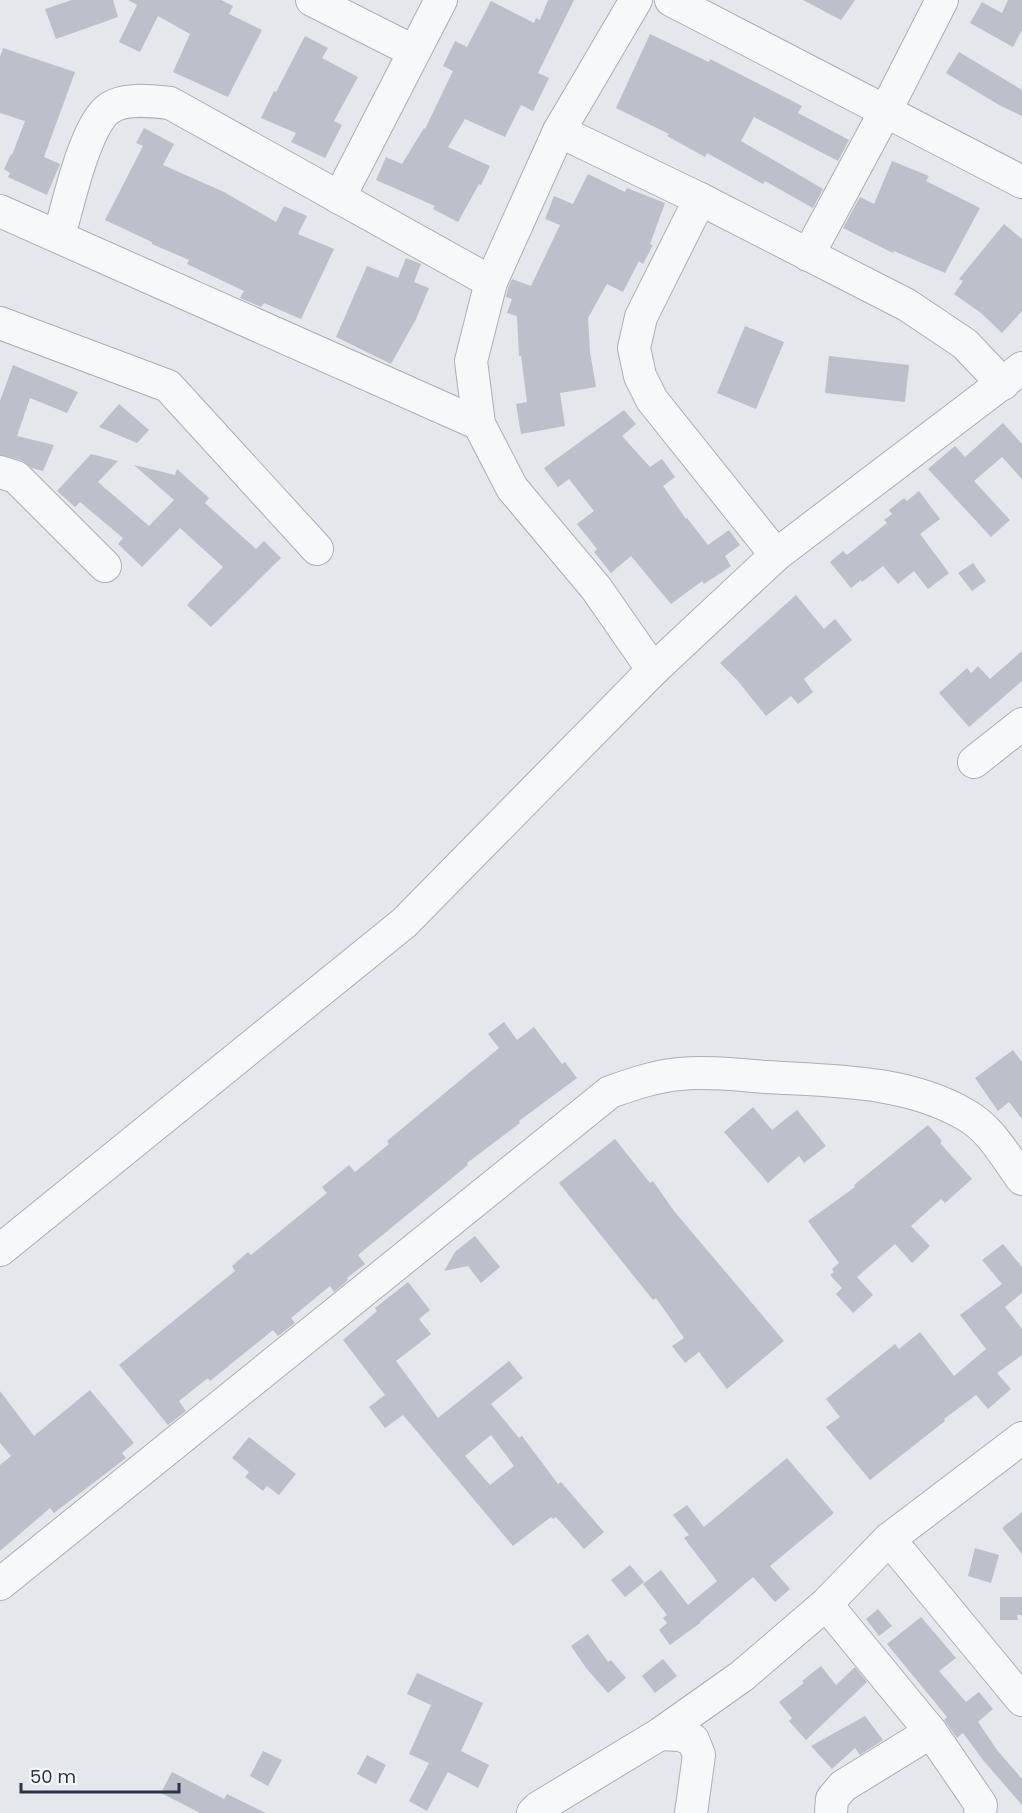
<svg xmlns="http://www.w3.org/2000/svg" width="1022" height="1813" font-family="Poppins,sans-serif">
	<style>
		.building { fill: #bbc0ca; fill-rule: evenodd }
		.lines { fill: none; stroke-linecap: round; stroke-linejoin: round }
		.minor-casing { stroke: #a9aeb7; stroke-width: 34 }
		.minor { stroke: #f7f8fa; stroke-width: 32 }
	</style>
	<rect width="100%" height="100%" fill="#e4e7ec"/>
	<g class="building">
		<path d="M72 0H113L118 17 56 39 45 9Z"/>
		<path d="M128 0H221L233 6 229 14 262 30 228 97 173 72 190 34 158 16 140 52 119 42 137 5Z"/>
		<path d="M548 0H574L538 73 549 78 533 111 521 105 505 137 465 119 448 147 490 166 481 185 479 184 458 222 433 209 435 206 376 180 386 157 402 164 424 128 425 129 453 71 443 66 455 41 467 47 491 1 534 23 536 18 540 20Z"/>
		<path d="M803 0H855L841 20Z"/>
		<path d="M1008 0H1022V30L1013 47 970 23 982 2 1002 13Z"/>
		<path d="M650 34 709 62 710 59 802 106 798 113 849 140 838 161 754 117 741 141 823 189 813 208 765 181 763 184 707 153 705 157 667 136 669 134 616 108Z"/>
		<path d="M305 36 328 48 322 58 358 77 334 121 342 125 325 158 291 142 296 133 261 118 274 91 276 92Z"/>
		<path d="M3 48 75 72 44 157 60 164 47 195 8 177 10 173 4 169 11 154 12 155 25 121 0 113V57Z"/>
		<path d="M959 52 1022 90V116L999 105 946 73Z"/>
		<path d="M144 128 174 144 163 165 224 192 276 222 284 206 307 216 298 234 334 249 301 319 264 303 261 307 240 298 244 291 187 264 189 260 152 244V242L105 220 143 146 136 143Z"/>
		<path d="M892 161 929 176 926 181 980 208 945 273 894 251 893 253 843 228 860 197 874 204Z"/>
		<path d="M588 174 625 192 627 188 665 203 650 244 653 245 643 264 639 261 623 292 607 284 588 318 590 352 596 387 560 393 565 426 521 434 516 404 527 402 521 356H519L517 316 507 313 512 299 506 297 508 288 512 279 531 286 560 225 545 219 554 196 573 204Z"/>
		<path d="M1004 224 1022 239V311L1002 333 981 313 954 294 963 281 959 279Z"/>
		<path d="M406 258 421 264 414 282 429 288 416 319 391 364 336 337 367 266 398 278Z"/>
		<path d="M745 326 784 342 756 409 717 393Z"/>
		<path d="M829 356 909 365 905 402 825 393Z"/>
		<path d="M13 365 78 392 67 413 30 398 17 436 54 445 43 471 32 468 21 460 0 455V401Z"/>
		<path d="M119 404 149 430 137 443 99 427Z"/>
		<path d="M624 410 636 424 622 436 650 467 662 459 675 477 663 486 686 519 687 518 708 545 729 530 740 545 725 556 731 566 704 584 702 581 671 604 631 556 611 573 594 552 597 549 577 524 594 511 569 479 558 487 544 468Z"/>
		<path d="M1003 423 1022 444V479L1002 457 974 481 1010 520 991 537 928 469 955 446 965 457Z"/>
		<path d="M91 454 118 461 98 482 149 526 174 500 134 465 175 475 177 469 209 498 205 503 256 549 264 541 281 558 211 627 187 605 223 567 180 528 142 567 118 544 123 538 80 502 75 507 57 491Z"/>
		<path d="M919 491 940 519 920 534 949 573 928 589 914 571 898 584 883 566 862 582 861 580 851 588 830 562 843 551 847 555 887 523 884 520 892 514 889 510 904 498 907 501Z"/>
		<path d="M973 563 986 581 972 591 958 573Z"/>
		<path d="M796 595 824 629 835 619 852 640 804 679 813 692 798 704 791 696 766 716 737 680 720 663Z"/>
		<path d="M1022 651V681L969 727 939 693 967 668 971 673 978 666 990 679Z"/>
		<path d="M504 1022 517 1040 534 1027 562 1064 565 1062 577 1078 519 1121 520 1123 467 1163 468 1165 358 1255 365 1264 347 1278 348 1280 334 1292 330 1286 291 1318 295 1323 278 1336 273 1330 210 1381 208 1378 179 1401 186 1411 168 1425 119 1365 235 1271 232 1266 248 1252 251 1255 327 1193 322 1187 349 1165 355 1172 389 1144 387 1141 499 1048 488 1034Z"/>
		<path d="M1013 1050 1022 1062V1119L1009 1102 998 1111 975 1078Z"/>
		<path d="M753 1107 772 1130 797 1110 826 1146 804 1163 799 1156 768 1183 724 1132Z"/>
		<path d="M928 1125 942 1141 940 1143 972 1179 945 1203 941 1199 911 1226 930 1246 912 1263 895 1244 857 1277 873 1295 853 1313 836 1294 842 1288 830 1275 834 1272 832 1269 839 1263 808 1221 855 1187 854 1185Z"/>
		<path d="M615 1139 650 1183 653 1181 674 1211 784 1341 727 1389 699 1352 685 1363 672 1346 684 1338 656 1298 653 1300 559 1183Z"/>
		<path d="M475 1236 500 1267 481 1283 468 1266 444 1271 455 1252Z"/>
		<path d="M1003 1244 1022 1267V1293L1005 1307 1022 1329V1355L997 1373 1011 1389 988 1409 976 1395 944 1419 945 1421 870 1480 826 1427 840 1417 826 1399 895 1344 899 1349 920 1332 954 1376 986 1349 960 1315 1002 1284 982 1260Z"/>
		<path d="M408 1282 430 1310 419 1319 431 1334 396 1361 438 1418 509 1361 523 1378 491 1404 519 1438 522 1436 558 1484 561 1482 604 1532 584 1549 556 1517 553 1519 551 1517 513 1546 403 1415 385 1428 369 1407 385 1395 343 1340 377 1311 375 1308ZM491 1435 514 1466 490 1485 465 1456Z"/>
		<path d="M90 1390 134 1443 122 1453 126 1458 54 1513 50 1508 0 1551V1465L11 1456 0 1443V1391L34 1436Z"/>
		<path d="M249 1437 296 1474 279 1495 267 1486 263 1491 245 1477 249 1472 232 1458Z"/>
		<path d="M787 1458 834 1513 770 1566 790 1589 775 1602 753 1577 700 1622V1623L670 1645 659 1630 667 1623 663 1618 667 1615 643 1584 661 1570 688 1605 717 1581 684 1538 689 1535 673 1515 687 1505 704 1527Z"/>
		<path d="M1022 1512V1554L1002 1528Z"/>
		<path d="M975 1548 999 1555 991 1583 968 1576Z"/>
		<path d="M630 1565 644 1582 625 1597 611 1580Z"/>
		<path d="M1000 1597H1022V1615H1017L1018 1620H1000Z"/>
		<path d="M878 1609 892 1626 879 1636 866 1619Z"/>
		<path d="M921 1617 956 1658 939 1671 966 1702 979 1692 993 1709 978 1722 997 1750 1022 1779V1805L983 1760 963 1733 957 1738 944 1720 947 1717 887 1644Z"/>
		<path d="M588 1634 608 1662 611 1660 626 1678 608 1693 586 1668 571 1646Z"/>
		<path d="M663 1659 677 1676 655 1693 642 1676Z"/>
		<path d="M821 1666 836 1685 855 1667 867 1682 806 1740 789 1721 792 1718 779 1702 804 1683 802 1681Z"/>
		<path d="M417 1673 483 1703 461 1751 489 1765 478 1788 448 1772 427 1811 409 1801 429 1763 409 1754 431 1705 407 1694Z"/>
		<path d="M865 1716 883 1740 860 1755 855 1748 832 1769 811 1746Z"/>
		<path d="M263 1751 282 1760 268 1786 250 1776Z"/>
		<path d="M367 1755 386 1765 376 1784 357 1774Z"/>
		<path d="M172 1772 224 1799 227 1794 266 1813H200L161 1793Z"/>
	</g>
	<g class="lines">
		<defs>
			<g id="minor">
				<path d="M312 0 413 51"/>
				<path d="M636 0 559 131 491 282 471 361 479 424 512 488 596 588 653 670"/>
				<path d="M671 0 1022 182"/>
				<path d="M559 131 700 199 907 305 965 344 1003 384"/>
				<path d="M339 198 441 0"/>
				<path d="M700 199 641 317 634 348 640 376 652 400 776 555"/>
				<path d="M0 211 479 424"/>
				<path d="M59 236C68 205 84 130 107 110 122 97 152 101 170 103L491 282"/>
				<path d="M808 255 885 112 942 0"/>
				<path d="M0 323 168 386 317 549"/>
				<path d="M0 472 16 477 105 566"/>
				<path d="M974 762 1022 724"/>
				<path d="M0 1250 404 923 653 670 776 555 1022 368"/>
				<path d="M889 1539 1022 1700"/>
				<path d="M0 1584 610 1092C633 1084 656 1076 680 1074 708 1071 738 1075 766 1077 832 1081 907 1080 966 1115 991 1129 1005 1156 1022 1179"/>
				<path d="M826 1604 931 1732 981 1805 980 1813"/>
				<path d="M660 1734 680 1735 693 1740 699 1755 691 1813"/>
				<path d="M533 1813 538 1808 660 1734 742 1676 826 1604 889 1539 1022 1438"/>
				<path d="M831 1813 832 1799 843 1786 931 1732"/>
			</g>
		</defs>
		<use href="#minor" class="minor-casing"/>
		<use href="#minor" class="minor"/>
	</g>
	<path d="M21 1783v9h158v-9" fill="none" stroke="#2b3445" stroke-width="3"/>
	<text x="30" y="1783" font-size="18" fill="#2b3445" stroke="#f4f6f9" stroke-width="4.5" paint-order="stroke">50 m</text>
</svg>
